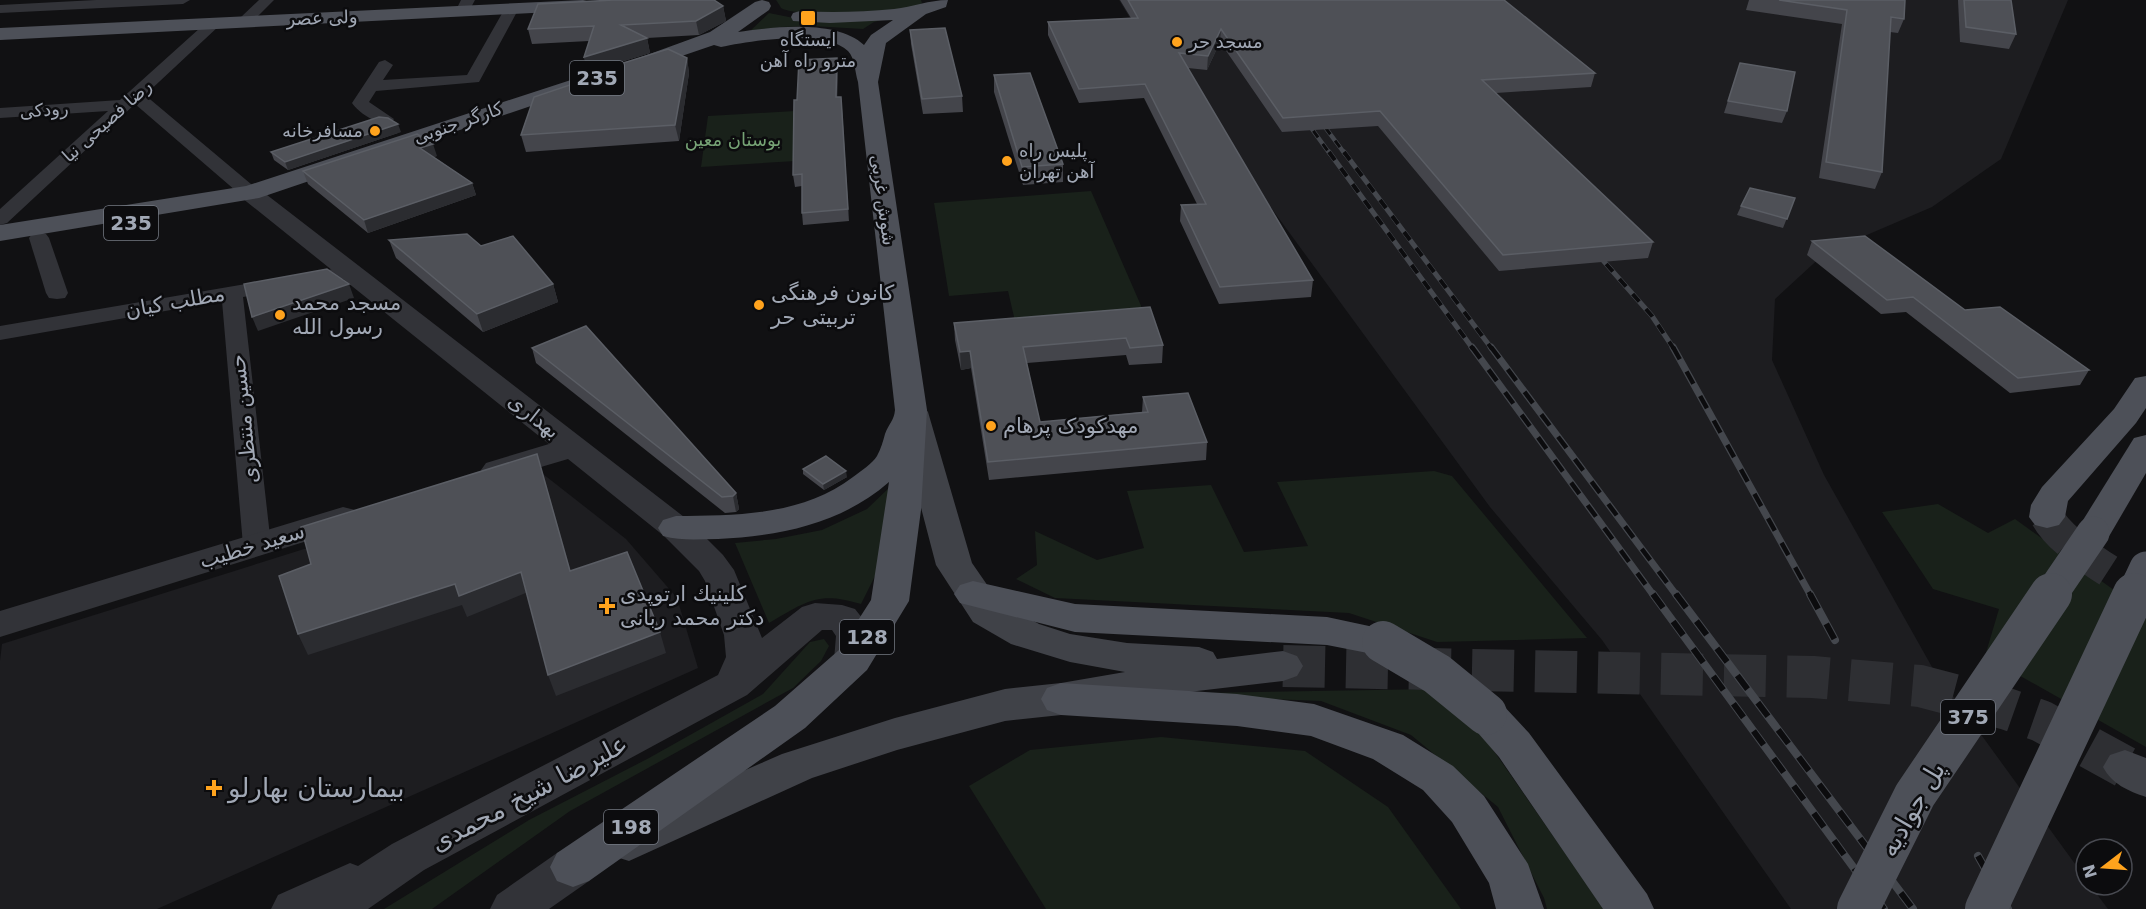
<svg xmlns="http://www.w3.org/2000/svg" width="2146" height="909" font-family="'DejaVu Sans',Vazirmatn,sans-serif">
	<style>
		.built { fill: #1d1d20 }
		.green { fill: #19211a }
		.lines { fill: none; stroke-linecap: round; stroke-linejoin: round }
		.secondary-tunnel { stroke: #2e2f33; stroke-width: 42; stroke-dasharray: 42 21; stroke-linecap: butt }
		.primary-tunnel { stroke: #2e2f33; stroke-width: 33; stroke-dasharray: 33 16; stroke-linecap: butt }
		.minor { fill: #323338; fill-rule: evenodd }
		.tertiary { fill: #323338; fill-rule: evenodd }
		.secondary { fill: #404248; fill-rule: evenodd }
		.primary { fill: #4d5058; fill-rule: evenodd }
		.rail-far3-casing { stroke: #44474d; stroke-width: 4.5 }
		.rail-far2-casing { stroke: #44474d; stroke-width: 5 }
		.rail-far1-casing { stroke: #44474d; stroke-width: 7 }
		.rail-casing { stroke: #44474d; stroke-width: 8 }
		.rail-far3 { stroke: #0c0c0e; stroke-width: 3; stroke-dasharray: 8; stroke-linecap: butt }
		.rail-far2 { stroke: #0c0c0e; stroke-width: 4; stroke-dasharray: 10; stroke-linecap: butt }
		.rail-far1 { stroke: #0c0c0e; stroke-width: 4.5; stroke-dasharray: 14; stroke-linecap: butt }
		.rail { stroke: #0c0c0e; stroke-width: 6; stroke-dasharray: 17; stroke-linecap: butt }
		.primary-bridge-far1 { stroke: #4d5058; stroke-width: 33 }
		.primary-bridge { stroke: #4d5058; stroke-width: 42 }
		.wall { fill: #44454b }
		.shaded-wall { fill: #2b2c30 }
		.building { fill: #4e5056; stroke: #5b5e65; stroke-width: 1.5 }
		.poi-dot { fill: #ffa31d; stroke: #0c0c0e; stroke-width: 2 }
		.labels { text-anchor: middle; stroke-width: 5; stroke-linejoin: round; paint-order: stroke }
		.far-street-label { font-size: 18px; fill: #a1a8b5; stroke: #0c0c0e }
		.far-poi-label { font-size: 18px; fill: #a1a8b5; stroke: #0c0c0e; text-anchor: start }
		.far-park-label { font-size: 18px; fill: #76a375; stroke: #0c0c0e }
		.shield { fill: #0c0c0e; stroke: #747983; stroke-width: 1.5 }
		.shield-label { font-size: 20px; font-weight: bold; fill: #a1a8b5 }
		.poi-label { font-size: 21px; fill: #a1a8b5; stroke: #0c0c0e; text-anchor: start }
		.street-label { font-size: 21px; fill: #a1a8b5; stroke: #0c0c0e }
		.near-poi-label { font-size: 26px; fill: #a1a8b5; stroke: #0c0c0e; text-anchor: start }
		.near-street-label { font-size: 26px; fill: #a1a8b5; stroke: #0c0c0e }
	</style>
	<rect width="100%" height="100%" fill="#111113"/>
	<g class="built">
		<path d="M1119 0H2068L2001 159 1932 207 1825 253 1775 299 1772 360 1824 475 1932 667 2086 879V885H2090L2108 909H1791L1602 640 1490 507 1264 198 1164 74Z"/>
		<path d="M543 474 626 539 677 598 698 668 157 909H0V661L2 644Z"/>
	</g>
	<g class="green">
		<path d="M776 0H921L922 3C910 15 797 18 781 8 780 6 777 1 776 0Z"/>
		<path d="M769 13 799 19 894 17 874 22 863 29 812 26 780 27 749 32Z"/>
		<path d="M795 111V161L701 167 708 116Z"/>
		<path d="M1091 191 1149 324 1018 334 1008 291 949 296 934 203Z"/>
		<path d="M1434 471 1452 476 1587 638 1437 642 1349 613 1055 598 1016 579 1037 565 1035 531 1097 560 1144 548 1127 491 1211 485 1244 552 1308 546 1277 482Z"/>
		<path d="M892 485 877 572 861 604C818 591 807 601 769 623L735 543 776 539 822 530 867 509Z"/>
		<path d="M1938 504 1988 533 2015 519 2146 613V747L1985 656 1999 609 1933 589 1882 512Z"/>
		<path d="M824 639 829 646 821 661 793 688 570 811 432 909H384L529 820 649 758 763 694 810 642Z"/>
		<path d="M1433 689 1466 711 1604 909H1547L1544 898 1498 807 1411 735 1321 701 1148 694Z"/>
		<path d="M1161 737 1305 751 1388 807 1461 909H1046L969 786 1030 750Z"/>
	</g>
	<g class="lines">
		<path class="secondary-tunnel" d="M1283 666 1813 677 1920 686 2007 709 2041 721 2125 767"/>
		<path class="primary-tunnel" d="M2047 517C2064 547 2117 575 2146 595"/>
		<g class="minor">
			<path d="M96 0H190L183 4 0 13V5Z"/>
			<path d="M259 0H274L250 24H240L238 21 240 18Z"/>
			<path d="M461 0H475L467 15 462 16 455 12Z"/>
			<path d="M511 6 518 10 479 82 376 91 369 102 394 119 391 123C378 126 359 113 352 103L379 62 385 60 393 65 383 80 467 75 504 10Z"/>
			<path d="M215 18 220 19 222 22 220 25 145 95 257 189 259 193 257 197H243L135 104 7 223 0 225V209L108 111 0 118V108L120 100 210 19Z"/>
			<path d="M39 232 46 234 49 238 68 293 65 298 57 299 49 298 46 293 29 238 32 234Z"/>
			<path d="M351 266 358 268 361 272 358 276 243 297 271 545 267 552 257 554 247 552 243 545 222 301 0 340V326Z"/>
		</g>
		<g class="tertiary">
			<path d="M250 186 258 188 688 520 723 555 734 570 762 638 802 607 815 603 842 605 855 609 874 633 872 660 866 670 853 674 840 670 834 660 836 636 832 630H822L747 695 424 870 368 909H271L278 895 350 863 358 866 392 844 718 675 726 657 724 635 705 581 699 571 664 536 568 459 497 480 486 477 481 470 486 463 549 444 242 198 238 193 242 188Z"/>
			<path d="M343 507 355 510 360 518 355 526 0 637V611Z"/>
			<path d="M573 848 589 853 595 867 589 881 549 909H490L497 895 557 853Z"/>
		</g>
		<g class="secondary">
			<path d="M912 403 923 405 928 412 972 563 999 602 1039 624 1070 634 1127 643 1199 647 1213 652 1217 659 1283 651 1297 656 1303 666 1297 676 1283 681 1180 693 1061 715 1005 721 897 750 812 778 629 861 613 856 606 842 613 828 782 754 895 718 1005 689 1061 683 1125 672 1070 662 1011 644 973 622 936 565 896 412 901 405Z"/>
			<path d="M2125 750 2146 758V797C2128 791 2112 784 2103 767L2110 755Z"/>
		</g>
		<g class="primary">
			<path d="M583 0 590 2 592 6 590 10 0 40V28Z"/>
			<path d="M762 0 769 2 771 6 769 10 738 32C773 27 836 19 864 45L871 35 893 20 830 23 793 21 791 17 793 13 800 11C831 13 863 12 894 9 913 7 929 0 948 0L946 7 926 14 886 43 878 82 927 410 921 510 909 601 867 670 805 728 589 881 573 887 557 881 550 867 557 853 775 706 839 650 871 600 889 482C841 524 780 536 718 539 700 539 681 541 663 536L658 528 663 520 676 516C737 515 802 516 853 477 861 471 872 464 877 456 881 449 883 441 885 434 889 423 894 421 895 410L858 82C855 73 855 58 848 51 825 28 751 41 721 47L714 45 632 73 625 71 622 67 625 63 710 32 755 2Z"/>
			<path d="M577 78 584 80 588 84 584 88 259 198 0 241V225L246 186Z"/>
			<path d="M2146 376V408L2136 423 2068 501 2065 517 2059 525 2047 528 2035 525 2029 517 2031 505 2042 487 2114 409 2135 378Z"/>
			<path d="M2146 435V473L2111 533 2106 541 2093 545 2080 541 2075 533 2134 438Z"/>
			<path d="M973 581 1075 604 1327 617 1397 632 1403 642 1397 652 1383 656 1327 645 1075 632 960 603 954 594 960 585Z"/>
			<path d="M1061 683 1237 694 1314 704 1403 735 1453 766 1484 796 1528 864 1544 909H1496L1489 883 1452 822 1423 790 1373 759 1311 736 1237 726 1061 715 1047 710 1041 699 1047 688Z"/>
			<path d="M1486 698 1501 703 1529 733 1647 894 1654 909H1603L1499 757 1471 725 1465 714 1471 703Z"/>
		</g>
		<defs>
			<g id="rail-far3">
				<path d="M1316 115 1345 154"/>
				<path d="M1304 118 1330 154"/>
			</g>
			<g id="rail-far2">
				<path d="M1329 152 1473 349"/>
				<path d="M1344 152 1492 349"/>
				<path d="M1593 249 1652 316 1674 349"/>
			</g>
			<g id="rail-far1">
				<path d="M1472 347 1654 596"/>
				<path d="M1491 347 1677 596"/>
				<path d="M1673 347 1811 596"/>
			</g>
			<g id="rail">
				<path d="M1653 594 1884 909"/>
				<path d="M1676 594 1913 909"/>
				<path d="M1810 594 1835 640"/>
				<path d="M1978 856 2008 909"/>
			</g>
		</defs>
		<use href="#rail-far3" class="rail-far3-casing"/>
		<use href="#rail-far2" class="rail-far2-casing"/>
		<use href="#rail-far1" class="rail-far1-casing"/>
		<use href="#rail" class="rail-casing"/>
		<use href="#rail-far3" class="rail-far3"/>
		<use href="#rail-far2" class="rail-far2"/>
		<use href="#rail-far1" class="rail-far1"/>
		<use href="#rail" class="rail"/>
		<g class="primary-bridge-far1">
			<path d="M2050 596 2093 533"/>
			<path d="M2133 596 2146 568"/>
		</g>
		<g class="primary-bridge">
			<path d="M1383 642 1437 674 1486 714"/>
			<path d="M1858 909 1915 795 2051 594"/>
			<path d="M1986 909 2134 594"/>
		</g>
	</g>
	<g class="wall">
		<path d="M1120 0H1504L1595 73 1591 87 1496 93 1653 242 1648 258 1499 271 1378 126 1282 132 1220 42 1207 70 1188 68 1313 280 1311 297 1219 304 1180 221 1181 205 1197 204 1144 98 1079 103 1048 35V22L1131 18Z"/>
		<path d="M1749 0H1905L1904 19 1898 33 1890 32 1882 172 1875 189 1819 178 1842 24 1746 10Z"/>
		<path d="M1958 0H2011L2016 34 2009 49 1960 42Z"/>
		<path d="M723 6 726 21 699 35 647 38 650 53 588 72 584 57 589 41 532 44 528 29Z"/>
		<path d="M910 30 962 96 963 112 923 114 911 44Z"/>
		<path d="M687 58 689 73 679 141 526 152 521 135 576 83Z"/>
		<path d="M1740 63 1787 111 1782 123 1724 113Z"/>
		<path d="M838 69 837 97H841L842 108 849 221 803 225 802 213V186L795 187 793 175 797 100Z"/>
		<path d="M994 75 1063 164V182L1023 185 994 92Z"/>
		<path d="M401 132 288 170 274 160 271 152Z"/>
		<path d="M437 156 434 157 472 183 476 195 368 233 308 184 303 171Z"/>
		<path d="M1795 198 1783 228 1737 215 1741 206Z"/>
		<path d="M389 240 481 246 553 284 558 302 483 332 396 258Z"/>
		<path d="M1812 241 1965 310 2089 370 2080 385 2010 393 1906 312 1881 314 1807 255Z"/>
		<path d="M1150 307 1163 345 1162 363 1129 365 1126 355 1027 363 1040 422 1142 412 1143 397 1207 442 1206 460 989 480 971 368 961 370 955 340 954 323Z"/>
		<path d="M532 348 736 493 739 509 736 512 725 513 536 363Z"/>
		<path d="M803 469 847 477 824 490 803 474Z"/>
	</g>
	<g class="shaded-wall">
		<path d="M723 6 726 21 699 35 696 21Z"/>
		<path d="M1221 29 1220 42 1207 70 1208 56Z"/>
		<path d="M647 38 650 53 588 72 584 57Z"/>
		<path d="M687 58 689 73 679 141 675 125Z"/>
		<path d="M837 58 838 69 837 108 836 97Z"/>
		<path d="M841 97 842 108 849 221 848 209Z"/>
		<path d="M398 124 401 132 288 170 285 162Z"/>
		<path d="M433 144 437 156 424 160 420 148Z"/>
		<path d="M472 183 476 195 368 233 364 220Z"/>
		<path d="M349 284 354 298 258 331 252 317Z"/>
		<path d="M553 284 558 302 483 332 477 314Z"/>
		<path d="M970 351 971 368 961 370 960 352Z"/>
		<path d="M537 454 543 474 576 591 570 571Z"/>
		<path d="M846 471 847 477 824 490 823 484Z"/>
		<path d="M736 493 739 509 736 512 733 496Z"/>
		<path d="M521 572 528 592 467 617 462 605 308 655 298 634 455 584Z"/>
		<path d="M660 632 666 653 556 696 548 675Z"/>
	</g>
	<g class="building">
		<path d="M614 0H714L723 6 696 21 621 25 647 38 584 57 594 26 528 29 538 4Z"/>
		<path d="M1128 0H1504L1595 73 1482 80 1653 242 1503 255 1380 111 1283 118 1221 29 1208 56 1179 53 1313 280 1220 287 1181 205 1206 204 1145 84 1079 89 1048 22 1138 18Z"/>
		<path d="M1779 0H1905L1904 19 1891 17 1882 172 1826 162 1847 10Z"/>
		<path d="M1964 0H2011L2016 34 1966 27Z"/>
		<path d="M945 28 962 96 922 99 910 30Z"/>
		<path d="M668 49 687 58 675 125 521 135 534 97 576 83 578 77Z"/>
		<path d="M837 58 836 97H841L848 209 802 213V174L793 175 794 100H797L799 60Z"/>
		<path d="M1740 63 1795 72 1787 111 1728 101Z"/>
		<path d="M1030 73 1063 164 1022 167 994 75Z"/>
		<path d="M379 117 388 118 398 124 285 162 271 152Z"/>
		<path d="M417 134 433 144 420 148 472 183 364 220 303 171Z"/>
		<path d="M1750 188 1795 198 1787 219 1741 206Z"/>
		<path d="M467 234 481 246 513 236 553 284 477 314 389 240Z"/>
		<path d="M1865 236 1965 310 2000 307 2089 370 2018 378 1913 297 1887 300 1812 241Z"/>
		<path d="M327 269 349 284 252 317 244 284Z"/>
		<path d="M1150 307 1163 345 1130 348 1126 338 1023 347 1040 422 1148 412 1143 397 1188 393 1207 442 988 462 970 351 960 352 954 323Z"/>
		<path d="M586 326 736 493 733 496 722 497 532 348Z"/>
		<path d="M537 454 570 571 627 552 660 632 548 675 521 572 459 596 455 584 298 634 279 576 311 564 301 527Z"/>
		<path d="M826 456 846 471 823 484 803 469Z"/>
	</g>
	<g class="poi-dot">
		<rect x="800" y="10" width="16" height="16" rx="3"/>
		<circle cx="1177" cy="42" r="6"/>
		<circle cx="375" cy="131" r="6"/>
		<circle cx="1007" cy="161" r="6"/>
		<circle cx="759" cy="305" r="6"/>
		<circle cx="280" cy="315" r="6"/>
		<circle cx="991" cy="426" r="6"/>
		<path d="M604 597h6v6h6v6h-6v6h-6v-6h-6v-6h6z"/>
		<path d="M211 779h6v6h6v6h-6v6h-6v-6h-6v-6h6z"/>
	</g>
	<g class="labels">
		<g class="far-street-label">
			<text transform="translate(322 18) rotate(-2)" y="6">ولی عصر</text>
			<text transform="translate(44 110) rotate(-4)" y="6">رودکی</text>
			<text transform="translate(107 121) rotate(-42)" y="6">رضا فصیحی نیا</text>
			<text transform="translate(458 123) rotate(-19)" y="6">کارگر جنوبی</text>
			<text transform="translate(883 200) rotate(82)" y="6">شوش غربی</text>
		</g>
		<g class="far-poi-label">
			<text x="808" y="46" text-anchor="middle">ایستگاه<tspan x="808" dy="21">مترو راه آهن</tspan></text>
			<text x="1189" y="48">مسجد حر</text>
			<text x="363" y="137" text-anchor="end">مسافرخانه</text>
			<text x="1019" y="157">پلیس راه<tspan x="1019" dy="21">آهن تهران</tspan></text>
		</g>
		<g class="far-park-label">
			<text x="733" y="146">بوستان معین</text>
		</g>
		<g class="shield">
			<rect x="570" y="61" width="54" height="34" rx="4.5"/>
			<rect x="104" y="206" width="54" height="34" rx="4.5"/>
			<rect x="840" y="620" width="54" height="34" rx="4.5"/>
			<rect x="1941" y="700" width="54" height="34" rx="4.5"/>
			<rect x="604" y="810" width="54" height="34" rx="4.5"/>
		</g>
		<g class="shield-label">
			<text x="597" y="85">235</text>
			<text x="131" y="230">235</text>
			<text x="867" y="644">128</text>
			<text x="1968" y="724">375</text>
			<text x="631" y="834">198</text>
		</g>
		<g class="poi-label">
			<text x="771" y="300">کانون فرهنگی<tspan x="771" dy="24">تربیتی حر</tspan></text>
			<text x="292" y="310">مسجد محمد<tspan x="292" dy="24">رسول الله</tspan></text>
			<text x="1003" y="433">مهدکودک پرهام</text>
			<text x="620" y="601">كلينيك ارتوپدى<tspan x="620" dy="24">دكتر محمد ربانى</tspan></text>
		</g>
		<g class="street-label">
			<text transform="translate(175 302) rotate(-10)" y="7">مطلب کیان</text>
			<text transform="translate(534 416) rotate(38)" y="7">بهداری</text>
			<text transform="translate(244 419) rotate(-96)" y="7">حسین منتظری</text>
			<text transform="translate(252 546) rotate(-17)" y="7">سعید خطیب</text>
		</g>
		<g class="near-poi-label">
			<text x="228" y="797">بیمارستان بهارلو</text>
		</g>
		<g class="near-street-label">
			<text transform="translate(529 793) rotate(-28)" y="9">علیرضا شیخ محمدی</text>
			<text transform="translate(1912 809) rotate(-60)" y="9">پل جوادیه</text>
		</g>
	</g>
	<g transform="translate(2104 867) rotate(253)"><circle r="28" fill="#0c0c0e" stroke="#484a51" stroke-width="1.5"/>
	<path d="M0-4.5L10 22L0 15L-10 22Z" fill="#ffa31d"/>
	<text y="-9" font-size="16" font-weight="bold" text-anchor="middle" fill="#a1a8b5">N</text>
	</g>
</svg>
